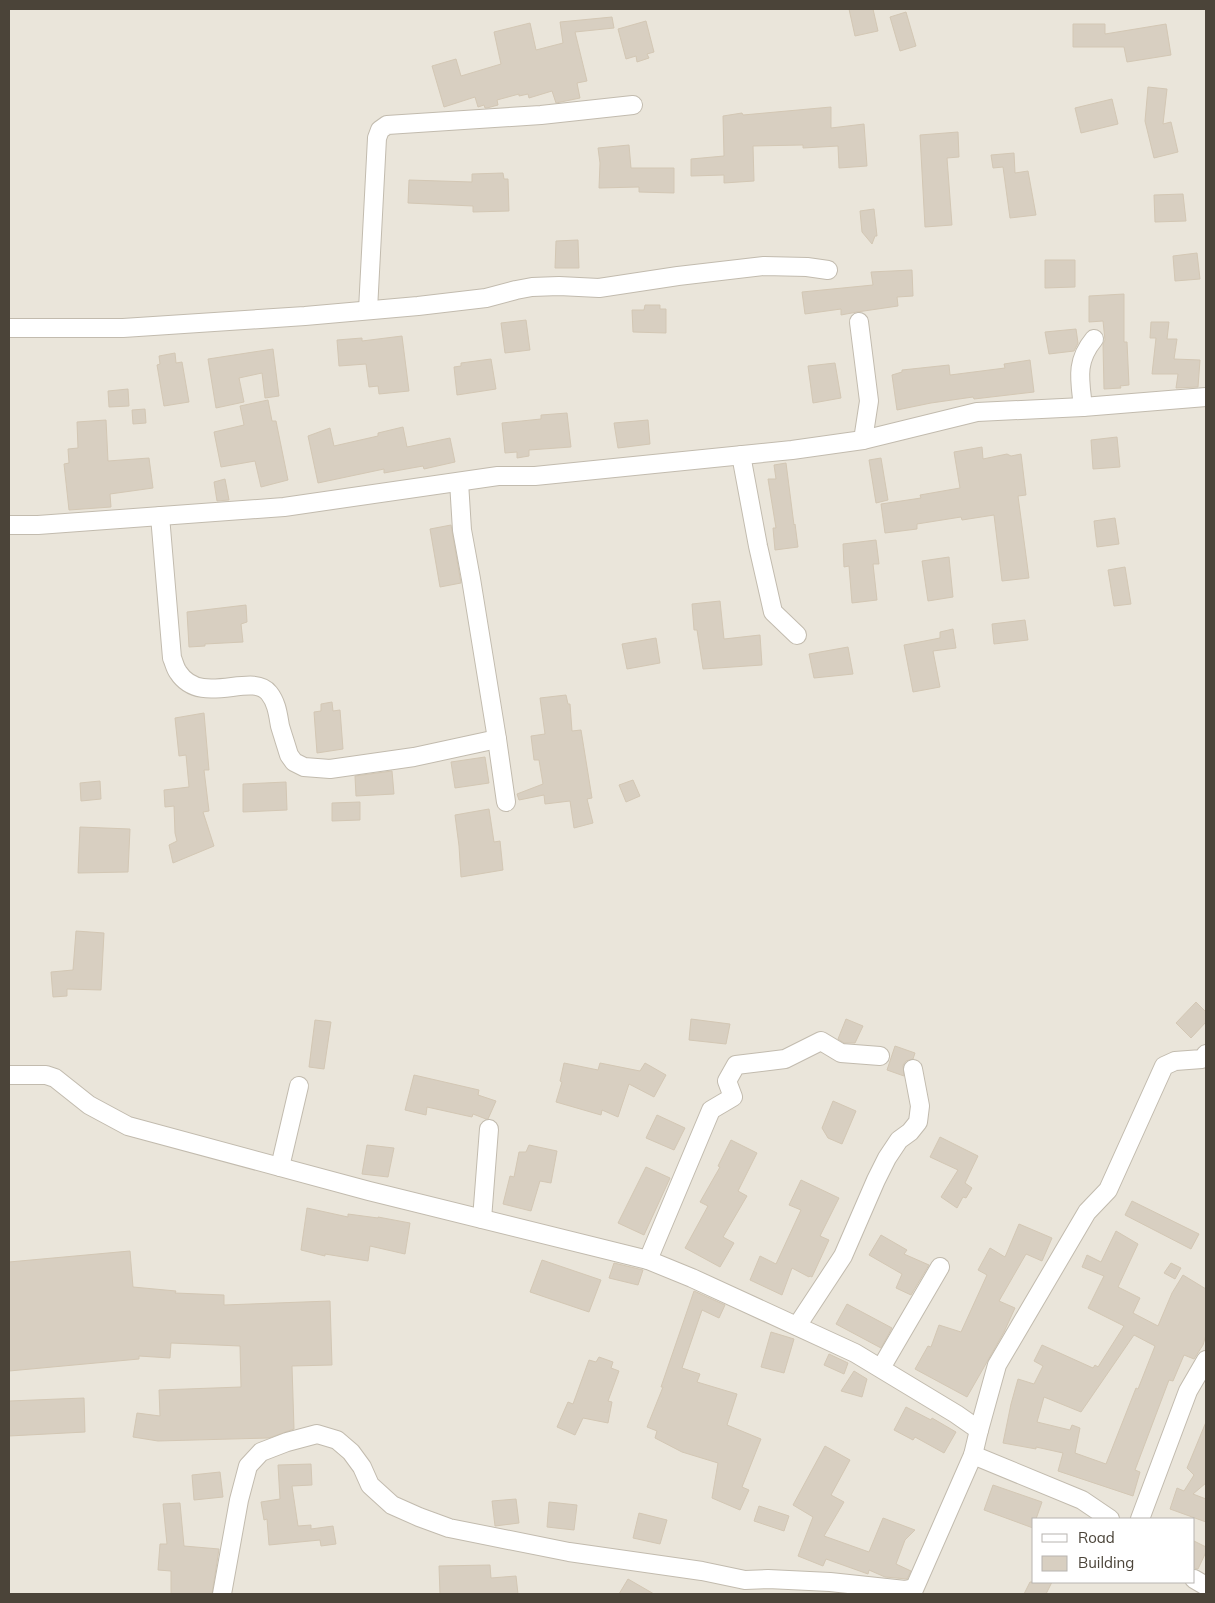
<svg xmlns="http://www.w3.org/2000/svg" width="1215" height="1603" font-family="Mulish,sans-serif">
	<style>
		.residential { fill: #eae5da; fill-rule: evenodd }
		.building { fill: #d8cfc1; stroke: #d3c7b4; fill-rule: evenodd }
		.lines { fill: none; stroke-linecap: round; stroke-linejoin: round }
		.minor-casing { stroke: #c2bbae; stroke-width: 20 }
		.minor { stroke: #fff; stroke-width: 18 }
	</style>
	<rect width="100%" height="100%" fill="#f6f3ec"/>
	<path class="residential" d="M9 9H1206V1594H9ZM1034 1519H1194V1582H1034Z"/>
	<g class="building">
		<path d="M849 9H873L878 31 855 36Z"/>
		<path d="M906 12 916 46 900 51 890 17Z"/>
		<path d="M612 17 614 28 575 32 587 81 577 83 580 98 556 103 552 91 529 98 528 94 519 96V94L497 100 498 105 487 108H485L484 105 478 107 475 97 444 107 432 66 456 59 461 76 501 64 494 32 530 23 536 50 563 43 560 22Z"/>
		<path d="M646 21 654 52 647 54 649 58 637 62 636 56 626 59 618 29Z"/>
		<path d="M1073 24H1105V34L1166 24 1171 55 1127 62 1124 47H1073Z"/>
		<path d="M1148 87 1167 89 1163 124 1171 122 1178 152 1154 158 1145 121Z"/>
		<path d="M1112 99 1118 124 1081 133 1075 108Z"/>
		<path d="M831 107V128L864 124 867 166 839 168 838 146 803 148V145L753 146 754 181 724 183V175L691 176V159L724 156 723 116 742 113 743 115Z"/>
		<path d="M958 132 959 157 947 158 952 225 925 227 920 135Z"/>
		<path d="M629 145 631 168H674V193L639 192V187L599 188 600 163 598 148Z"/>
		<path d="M1014 153 1015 173 1028 171 1036 215 1010 218 1003 167 993 168 991 155Z"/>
		<path d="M503 173 504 179H508L509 211 473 212V206L408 203 409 180 472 182V174Z"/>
		<path d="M1183 194 1186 221 1155 222 1154 195Z"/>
		<path d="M874 209 877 236H875L872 244 862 232 860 211Z"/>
		<path d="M578 240 579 268H555L556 241Z"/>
		<path d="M1197 253 1200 279 1175 281 1173 256Z"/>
		<path d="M1045 260H1075V287L1045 288Z"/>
		<path d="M912 270 913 296 897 297 898 306 857 312 841 315V309L805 314 802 292 873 285 871 272Z"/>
		<path d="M1124 294V342H1127L1129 385 1120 386 1121 388 1104 389 1103 344 1105 340 1103 321 1089 322V296Z"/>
		<path d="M645 305H660V309H666V333L633 332 632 310H644Z"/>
		<path d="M526 320 530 350 505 353 501 323Z"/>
		<path d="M1151 322H1169L1167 339H1177L1174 359 1200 360 1198 387 1176 388 1178 374H1152L1156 338H1150Z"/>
		<path d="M1076 329 1078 343 1074 351 1049 354 1045 332Z"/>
		<path d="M402 336 409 391 379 394 378 386 369 387 366 364 339 366 337 340 362 338V341Z"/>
		<path d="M273 349 279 396 265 398 262 373 239 378 244 402 216 408 208 359Z"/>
		<path d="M175 353 176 363 182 362 189 402 164 406 157 365 160 364 159 356Z"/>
		<path d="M491 359 496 389 457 395 454 367 461 366V363Z"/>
		<path d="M1030 360 1034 392 974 399 973 397 931 403 897 410 892 375 902 372V370L949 365 950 375 1005 368 1004 364Z"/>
		<path d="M835 363 841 398 813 403 808 366Z"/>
		<path d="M128 389 129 406 109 407 108 391Z"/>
		<path d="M268 400 272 421H276L288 480 261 487 255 461 221 467 214 432 244 425 240 406Z"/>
		<path d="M145 409 146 423 133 424 132 410Z"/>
		<path d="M567 413 571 447 529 450V456L517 458V452L505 453 502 423 541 419V415Z"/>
		<path d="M106 420 108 461 149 458 153 488 110 494 111 507 69 510 64 464 69 463 68 449 78 448 77 422Z"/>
		<path d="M648 420 650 444 618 448 614 423Z"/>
		<path d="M403 427 407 447 450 438 455 462 424 469 423 466 384 473V469L318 483 308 436 330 428 334 446 378 436V433Z"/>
		<path d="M1117 437 1120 467 1093 469 1091 440Z"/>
		<path d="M982 447 983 459 1007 454 1011 456 1021 454 1026 495 1018 496 1029 578 1002 581 994 515 962 520 961 517 917 524V529L885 533 881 504 921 498 920 495 960 488 954 452Z"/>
		<path d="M881 458 888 500 876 503 869 460Z"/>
		<path d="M786 463 794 525 795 524 798 547 775 550 773 528H776L768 479H776L774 465Z"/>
		<path d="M225 479 229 500 217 501 214 482Z"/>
		<path d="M1115 518 1119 544 1097 547 1094 521Z"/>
		<path d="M451 525 461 583 440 587 430 529Z"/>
		<path d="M876 540 879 564H873L877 600 852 603 849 566 844 567 843 544Z"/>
		<path d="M949 557 953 597 928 601 922 561Z"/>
		<path d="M1125 567 1131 604 1114 606 1108 570Z"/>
		<path d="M720 601 724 639 760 635 762 665 703 669 697 630H694L692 604Z"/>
		<path d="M246 605 247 622 241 624 243 642 205 644V646L189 647 187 612Z"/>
		<path d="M1025 620 1028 640 994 644 992 624Z"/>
		<path d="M953 629 956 648 933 651 940 687 913 692 904 645 940 638V632Z"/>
		<path d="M656 638 660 663 627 669 622 644Z"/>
		<path d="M848 647 853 674 814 678 809 654Z"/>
		<path d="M566 695 568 704H570L572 731 581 730 592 798 587 799 593 823 574 828 570 801 545 804 544 795 519 800 517 794 543 784 539 760H534L531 736 545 734 540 698Z"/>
		<path d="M332 702 333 711 340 710 343 749 317 753 314 712 321 711V704Z"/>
		<path d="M204 713 209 770H204L209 811 203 812 214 846 173 863 169 845 177 841 175 833 174 806 165 807 164 790 189 787 186 755 179 756 175 718Z"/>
		<path d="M485 757 489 783 455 788 451 762Z"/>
		<path d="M392 771 394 794 356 796 355 776Z"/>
		<path d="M633 780 640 796 626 802 619 785Z"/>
		<path d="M100 781 101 799 81 801 80 783Z"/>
		<path d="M286 782 287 810 243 812V784Z"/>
		<path d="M360 802V820L332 821V803Z"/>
		<path d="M489 809 494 842 500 841 503 870 461 877 459 846 455 815Z"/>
		<path d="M80 827 130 829 128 872 78 873Z"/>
		<path d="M76 931 104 933 101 990 67 989V996L53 997 51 972 73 970Z"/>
		<path d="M1196 1002 1206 1012V1022L1191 1038 1176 1023Z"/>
		<path d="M691 1019 730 1024 726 1044 689 1040Z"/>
		<path d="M846 1019 863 1026 855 1043H844L838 1039Z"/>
		<path d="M315 1020 331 1022 324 1069 309 1067Z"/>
		<path d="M895 1046 915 1053 913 1059 906 1061 903 1065 904 1076 887 1070Z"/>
		<path d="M564 1063 598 1070 600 1063 640 1071 645 1063 666 1075 654 1097 629 1084 618 1117 602 1110 601 1115 556 1102 562 1082 560 1081Z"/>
		<path d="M414 1075 479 1090 478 1095 496 1101 488 1119H486L473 1114 472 1117 427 1107 426 1115 405 1110Z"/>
		<path d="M833 1101 856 1111 842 1144 828 1138 822 1128Z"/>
		<path d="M657 1115 685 1128 674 1150 646 1138Z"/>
		<path d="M940 1137 978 1156 965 1183 972 1188 966 1198 963 1197 957 1208 941 1197 958 1170 930 1157Z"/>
		<path d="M731 1140 757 1153 738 1191 747 1196 723 1237 734 1243 720 1267 685 1248 708 1206 700 1202 720 1167 718 1166Z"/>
		<path d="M367 1145 394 1148 388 1177 362 1174Z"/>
		<path d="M529 1145 557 1151 551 1183 540 1181 531 1211 503 1204 510 1176 514 1177 519 1152H526Z"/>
		<path d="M646 1167 670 1178 644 1235 618 1223Z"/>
		<path d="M801 1180 839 1198 820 1236 829 1240 812 1277 810 1276 809 1277 792 1268 782 1295 750 1280 760 1256 776 1264 801 1210 789 1205Z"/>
		<path d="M1132 1201 1199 1234 1191 1249 1125 1215Z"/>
		<path d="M307 1208 348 1217V1214L378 1218V1217L410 1223 405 1254 370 1246 368 1261 325 1254V1256L301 1250Z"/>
		<path d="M1019 1224 1052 1238 1042 1261 1026 1254 999 1301 1015 1308 1004 1332 967 1397 915 1369 928 1346 931 1347 939 1325 961 1332 987 1275 978 1270 990 1248 1005 1257Z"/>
		<path d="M1116 1231 1138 1244 1118 1287 1140 1298 1133 1313 1158 1326 1172 1293 1183 1275 1206 1289V1335L1203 1345 1194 1359 1184 1355 1173 1381 1169 1380 1135 1470 1140 1472 1133 1496 1058 1471 1063 1453 1036 1447V1449L1003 1443 1011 1404 1018 1379 1034 1384 1043 1366 1034 1361 1042 1345 1093 1368 1095 1365 1098 1367 1124 1326 1088 1308 1104 1276 1082 1267 1087 1255 1101 1262ZM1134 1335 1155 1346 1138 1389 1136 1388 1106 1464 1075 1453 1080 1428 1072 1425 1070 1430 1037 1422 1044 1397 1081 1412Z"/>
		<path d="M881 1235 907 1250 904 1254 929 1265 911 1295 896 1288 902 1274 869 1255Z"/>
		<path d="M130 1251 133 1287 176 1291 175 1293 224 1295V1305L330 1301 332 1365 292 1366 294 1429 269 1438 158 1441 133 1437 137 1413 160 1416 159 1390 241 1387 240 1346 171 1343 170 1358 139 1356V1359L9 1371V1262Z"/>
		<path d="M542 1260 601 1280 589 1312 530 1292Z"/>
		<path d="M614 1263 643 1270 638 1285 609 1278Z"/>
		<path d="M1171 1263 1181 1268 1175 1279 1164 1273Z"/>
		<path d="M694 1291 725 1305 719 1318 702 1310 682 1368 700 1374 697 1382 737 1394 727 1425 761 1439 742 1487 749 1490 740 1510 712 1498 718 1463 682 1452 655 1438 657 1431 647 1427 663 1387H661Z"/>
		<path d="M847 1304 892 1328 881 1348 836 1324Z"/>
		<path d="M771 1332 794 1339 784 1373 761 1367Z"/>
		<path d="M829 1354 848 1363 844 1374 824 1365Z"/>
		<path d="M599 1357 613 1362 611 1368 619 1371 608 1401 612 1402 608 1423 583 1418 575 1435 557 1427 568 1402 573 1404 589 1360 596 1362Z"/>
		<path d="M854 1371 867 1379 862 1397 841 1391Z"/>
		<path d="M84 1398 85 1432 9 1436V1401Z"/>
		<path d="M906 1407 931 1420 932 1418 956 1432 944 1453 915 1437 913 1440 894 1430Z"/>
		<path d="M1206 1422V1483L1193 1494 1206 1499V1522L1170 1509 1177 1488 1184 1491 1194 1475 1187 1468Z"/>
		<path d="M825 1446 850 1460 831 1495 844 1502 824 1536 869 1552 883 1518 915 1530 905 1540 896 1564 911 1571 907 1579 885 1577 869 1570 868 1574 826 1559 823 1566 798 1556 813 1517 793 1505Z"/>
		<path d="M311 1464 312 1485 292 1486 298 1526 311 1525V1529L333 1526 336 1544 321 1546 320 1540 269 1545 267 1519 264 1520 261 1502 280 1499 278 1465Z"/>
		<path d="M220 1472 223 1497 194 1500 192 1475Z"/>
		<path d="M993 1485 1042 1502 1036 1519H1034L1033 1528 984 1510Z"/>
		<path d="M516 1499 519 1523 495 1526 492 1501Z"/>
		<path d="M549 1502 577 1505 574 1530 547 1527Z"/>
		<path d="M180 1503 184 1546 219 1549 212 1594H171V1571L158 1570 160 1544H167L163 1504Z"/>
		<path d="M759 1506 789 1516 784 1531 754 1521Z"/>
		<path d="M639 1513 667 1520 660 1544 633 1538Z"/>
		<path d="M1194 1541 1206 1547V1552L1198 1569 1194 1568Z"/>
		<path d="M490 1565 491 1578 516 1576 518 1594H440L439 1566Z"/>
		<path d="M628 1579 654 1594H619Z"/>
		<path d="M1030 1582H1052L1046 1594H1024Z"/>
	</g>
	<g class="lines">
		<defs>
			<g id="minor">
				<path d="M368 310 377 138 380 130 387 125 541 115 633 105"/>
				<path d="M859 322 869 401 863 440"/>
				<path d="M9 328H123L305 316 418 306 486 298 516 290 532 287 559 286 599 288 678 276 764 266 807 267 828 270"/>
				<path d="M1083 407C1080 380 1075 362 1094 339"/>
				<path d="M741 455 758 546 773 612 797 635"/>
				<path d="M459 482 462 530 471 579 497 739 506 802"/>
				<path d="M160 516 172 658C174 662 175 668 178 672 201 708 252 671 269 693 277 703 278 715 280 726 283 736 286 745 289 755L294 762 304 767 330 769 414 757 497 739"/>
				<path d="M9 525H38L284 507 498 476H535L792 450 863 440 977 412 1083 407 1206 397"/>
				<path d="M9 1075H46L55 1078 89 1105 128 1126 369 1191 648 1260 692 1278 855 1353 956 1414 979 1430 973 1455 912 1594"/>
				<path d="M280 1167 299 1086"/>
				<path d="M482 1219 489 1129"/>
				<path d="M648 1260 711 1110 733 1097 727 1081 736 1065 785 1059 821 1041 841 1053 880 1056"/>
				<path d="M797 1326 843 1256 876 1180 887 1158 899 1140 910 1132 918 1122 920 1106 913 1069"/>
				<path d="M881 1368 940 1267"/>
				<path d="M979 1430 997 1365 1087 1212 1108 1190 1164 1066 1175 1061 1202 1059 1206 1054"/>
				<path d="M973 1455 1082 1500 1110 1519"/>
				<path d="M1140 1519 1188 1391 1206 1360"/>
				<path d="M1194 1579 1206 1586"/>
				<path d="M222 1594 239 1500 248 1466 261 1452 287 1442 317 1434 337 1440 351 1452 362 1467 370 1485 392 1505 419 1517 449 1528 569 1552 702 1571 745 1580 768 1579 830 1582 905 1590 914 1588"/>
			</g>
		</defs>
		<use href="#minor" class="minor-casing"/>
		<use href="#minor" class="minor"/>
	</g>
	<rect width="1215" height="1603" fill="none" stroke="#4b4439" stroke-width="20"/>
	<rect x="1032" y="1518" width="162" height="65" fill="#ffffff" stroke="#b7b4b0"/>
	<rect x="1042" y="1534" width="25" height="8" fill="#ffffff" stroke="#b7b4b0"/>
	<text x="1078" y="1543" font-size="15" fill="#4b4439">Road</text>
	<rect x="1042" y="1556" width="25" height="15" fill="#d8cfc1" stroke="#b7b4b0"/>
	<text x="1078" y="1568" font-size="15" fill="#4b4439">Building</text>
</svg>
